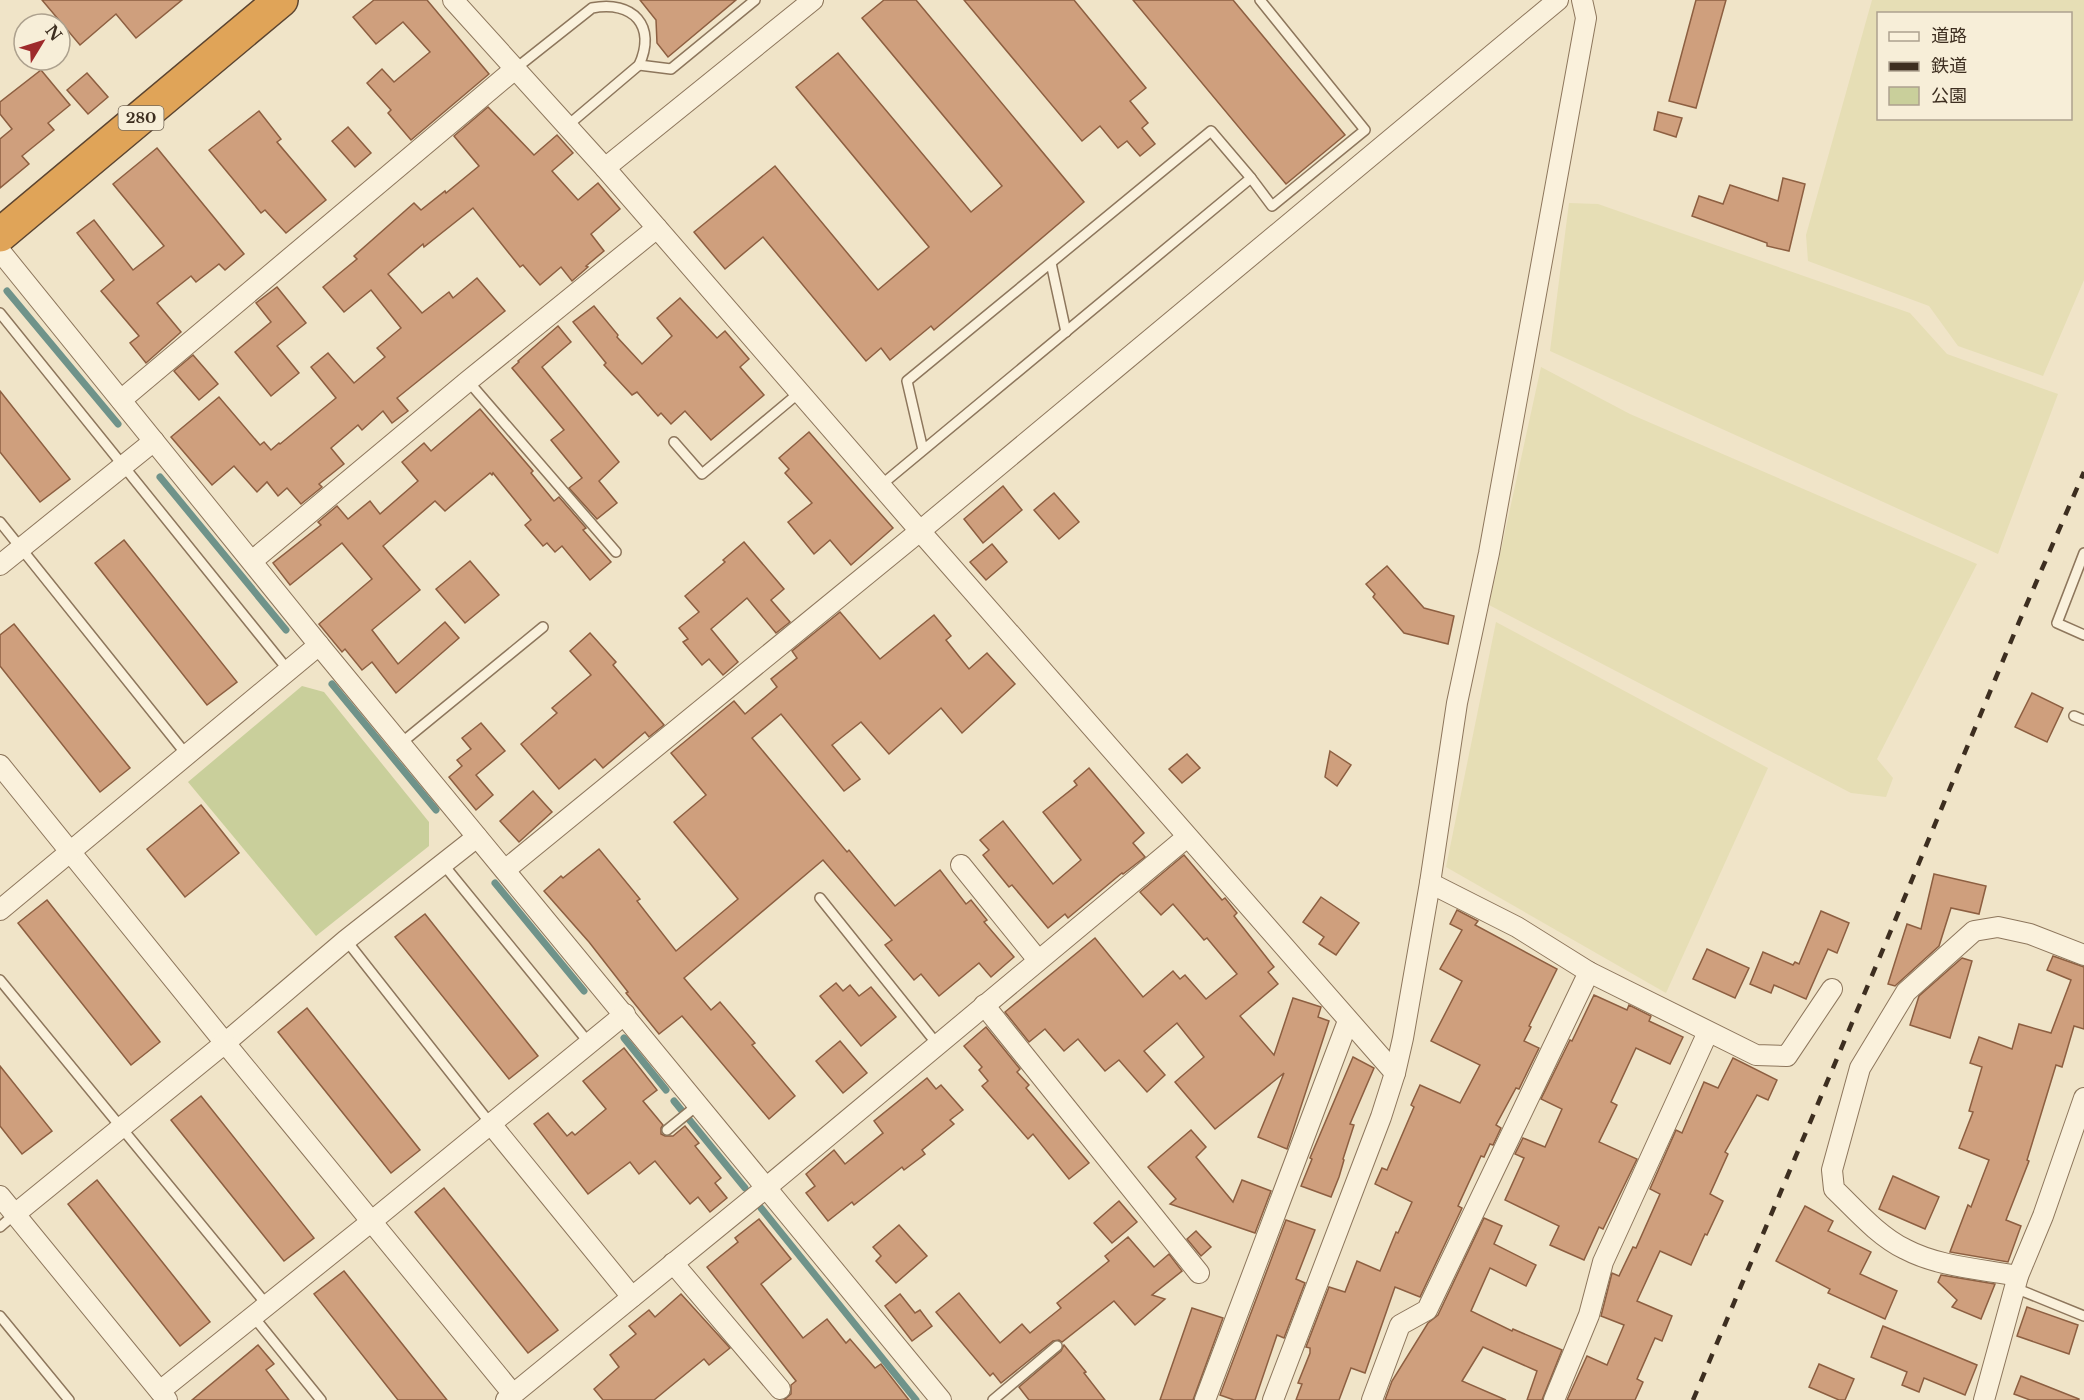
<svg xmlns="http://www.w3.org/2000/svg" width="2084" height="1400" font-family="'Libre Baskerville','Noto Sans JP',serif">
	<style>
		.farmland { fill: #e6deb5; fill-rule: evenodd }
		.green { fill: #c9cf9b }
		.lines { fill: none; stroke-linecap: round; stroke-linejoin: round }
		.stream { stroke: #6f938a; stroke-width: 7 }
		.building { fill: #cf9f7d; stroke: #8d5f41; stroke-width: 1.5 }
		.lane-casing { stroke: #8d765c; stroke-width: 12 }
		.street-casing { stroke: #8d765c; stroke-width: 22 }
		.highway-casing { stroke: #5b4430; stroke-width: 36 }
		.lane { stroke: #faf1dc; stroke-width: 9 }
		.street { stroke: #faf1dc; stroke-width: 20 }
		.highway { stroke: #e0a458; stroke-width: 33 }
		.rail { stroke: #3d2e20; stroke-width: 4.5; stroke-dasharray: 10 10; stroke-linecap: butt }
		.labels { text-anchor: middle; stroke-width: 5; stroke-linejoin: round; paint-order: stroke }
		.shield { fill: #f7eed8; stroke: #756857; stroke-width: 1.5 }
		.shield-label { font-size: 15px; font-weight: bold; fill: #3d2e20 }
	</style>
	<rect width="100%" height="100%" fill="#f0e4c8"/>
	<g class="farmland">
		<path d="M1872 0H2084V280L2043 376 1958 346 1929 306 1808 261 1806 235ZM1878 14H2070V118H1878Z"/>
		<path d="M1569 203 1598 204 1910 313 1947 354 2058 394 1998 554 1550 351Z"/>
		<path d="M1541 367 1630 414 1977 564 1877 759 1893 778 1886 797 1851 793 1489 605Z"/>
		<path d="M1496 622 1768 768 1666 993 1446 867Z"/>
	</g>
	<path class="green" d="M302 686 324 692 429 822V846L316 936 188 782Z"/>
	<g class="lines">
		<g class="stream">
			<path d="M7 291 118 424"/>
			<path d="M160 477 286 630"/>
			<path d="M332 684 436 810"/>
			<path d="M495 883 584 991"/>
			<path d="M624 1038 666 1090"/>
			<path d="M674 1101 745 1188"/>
			<path d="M761 1208 916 1400"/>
		</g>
	</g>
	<g class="building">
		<path d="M42 0H182L136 38 116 14 80 45Z"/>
		<path d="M374 0H427L489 74 411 140 388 113 391 110 367 83 382 69 394 82 430 52 403 22 376 44 353 17Z"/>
		<path d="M640 0H736L668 57 657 43 656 20Z"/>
		<path d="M884 0H916L1084 202 934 330 931 326 890 360 881 348 866 361 763 237 725 269 694 232 775 166 878 290 929 247 796 87 838 53 971 212 1002 186 862 18Z"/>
		<path d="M964 0H1074L1146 88 1130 101 1148 123 1142 128 1155 144 1140 156 1127 141 1118 148 1100 126 1082 141Z"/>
		<path d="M1133 0H1233L1345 135 1286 184Z"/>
		<path d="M1696 0H1726L1696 108 1669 101Z"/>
		<path d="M41 70 70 105 48 123 54 130 22 156 29 164 0 188V139L12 129 0 114V102Z"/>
		<path d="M87 73 108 97 88 114 67 90Z"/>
		<path d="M488 107 534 155 557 135 573 153 552 171 578 200 598 183 620 209 591 234 604 251 586 266 588 267 572 281 561 267 540 285 523 265 520 267 473 208 424 247 423 244 388 274 422 313 449 292 453 298 477 278 505 311 397 398 408 411 392 423 383 411 362 430 358 425 331 448 344 464 319 484 322 487 301 504 287 488 278 496 267 482 257 492 234 466 212 485 171 437 219 397 260 445 264 442 271 450 279 443 280 444 336 398 311 367 328 353 354 383 385 357 377 348 401 328 371 290 344 312 323 287 357 259 354 256 414 203 421 210 445 191 446 193 479 166 454 136Z"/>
		<path d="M259 111 281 139 277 142 326 200 286 233 265 210 261 213 209 150Z"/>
		<path d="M1658 112 1682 118 1676 137 1654 130Z"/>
		<path d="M348 127 371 153 355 167 332 141Z"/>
		<path d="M157 148 244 254 225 270 219 264 196 282 191 276 157 303 181 332 146 363 130 343 139 336 101 291 114 280 77 233 94 220 133 270 164 246 113 184Z"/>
		<path d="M1783 178 1805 184 1789 251 1767 246V243L1692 216 1699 196 1723 204 1730 185 1778 201Z"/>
		<path d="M277 287 306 323 277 346 299 373 271 396 235 352 271 322 256 303Z"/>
		<path d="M680 298 717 338 725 331 749 359 740 367 764 395 711 440 685 411 671 424 661 413 658 416 637 392 632 395 604 365 606 363 573 322 594 306 618 335 617 337 642 364 672 336 657 318Z"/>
		<path d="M558 326 571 342 542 367 619 462 599 481 617 503 597 519 569 488 582 478 551 440 564 430 512 368 519 362 518 361Z"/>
		<path d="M193 355 218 384 199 400 174 371Z"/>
		<path d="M0 391 70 479 40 502 0 452Z"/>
		<path d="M480 409 533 471 531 473 554 501 559 497 586 528 583 530 611 562 590 580 562 546 555 552 547 543 543 546 525 525 531 520 493 473 492 475 490 473 445 511 435 501 383 546 420 590 372 630 398 664 445 622 459 638 396 693 372 662 362 670 345 649 342 652 319 624 372 579 342 543 290 585 273 563 321 525 318 522 337 506 348 519 370 501 380 514 418 481 402 462 424 443 431 451Z"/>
		<path d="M809 432 893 528 851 565 830 540 814 554 788 522 812 503 785 473 789 469 779 458Z"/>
		<path d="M1003 486 1022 510 983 543 964 519Z"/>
		<path d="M1054 493 1079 522 1059 539 1034 510Z"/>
		<path d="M124 540 237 682 207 705 95 563Z"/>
		<path d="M744 542 784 589 771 600 790 622 776 633 747 598 711 629 738 662 723 675 709 659 702 665 683 642 688 639 679 628 699 612 685 596 725 562 723 560Z"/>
		<path d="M992 544 1007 562 986 580 970 562Z"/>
		<path d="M470 561 499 595 465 623 436 589Z"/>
		<path d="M1387 566 1424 608 1454 616 1448 644 1404 633 1373 597 1375 594 1366 584Z"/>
		<path d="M840 612 880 659 934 615 951 636 946 640 969 669 987 653 1015 684 962 733 941 708 889 754 861 722 832 745 860 779 844 791 781 714 752 738 847 852 849 850 895 906 940 870 966 904 971 900 987 920 984 922 1014 957 991 977 979 963 939 996 921 974 914 980 885 945 892 940 823 860 684 978 711 1010 720 1002 755 1043 752 1045 795 1096 769 1119 682 1016 659 1034 626 993 628 992 589 942 544 891 561 876 563 878 599 849 640 899 637 901 676 951 738 899 674 822 706 795 671 753 734 701 745 714 777 687 771 679 797 658 792 651Z"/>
		<path d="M14 624 130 768 100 792 0 666V635Z"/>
		<path d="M590 633 616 662 613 665 664 725 649 737 645 732 603 768 595 759 559 789 521 744 557 713 552 708 591 675 570 651Z"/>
		<path d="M2032 693 2063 708 2047 742 2015 727Z"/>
		<path d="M481 723 505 751 476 775 493 795 476 810 449 777 462 766 457 760 471 749 462 738Z"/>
		<path d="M1330 751 1351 765 1337 786 1325 777Z"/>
		<path d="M1187 754 1200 768 1182 783 1169 769Z"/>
		<path d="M1089 768 1144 833 1133 843 1145 857 1123 874 1122 873 1068 918 1065 914 1048 928 1012 885 1009 887 983 855 989 850 980 840 1003 821 1053 884 1081 860 1043 812 1077 785 1074 781Z"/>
		<path d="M533 791 552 812 519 842 500 821Z"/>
		<path d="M201 805 239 853 185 897 147 849Z"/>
		<path d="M1184 855 1222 900 1225 898 1237 913 1234 916 1274 967 1268 972 1278 984 1240 1016 1274 1055 1293 998 1321 1007 1318 1017 1329 1021 1287 1149 1258 1137 1284 1073 1215 1129 1175 1082 1204 1057 1177 1023 1144 1051 1165 1075 1147 1092 1119 1060 1105 1071 1078 1039 1064 1051 1045 1029 1029 1042 1005 1012 1095 938 1143 997 1173 971 1180 979 1185 975 1206 999 1237 974 1207 938 1204 940 1173 904 1161 915 1140 892Z"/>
		<path d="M1934 874 1986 886 1979 914 1951 908 1939 946 1895 986 1888 984 1907 924 1921 929Z"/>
		<path d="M1321 897 1359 923 1336 955 1319 944 1324 937 1303 922Z"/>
		<path d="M47 900 160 1042 131 1065 18 923Z"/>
		<path d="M1457 910 1478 921 1475 925 1557 969 1529 1026 1531 1027 1524 1041 1539 1048 1519 1089 1516 1088 1496 1125 1501 1128 1493 1145 1490 1144 1484 1157 1481 1156 1458 1206 1462 1208 1420 1297 1395 1287 1365 1373 1351 1368 1339 1400H1296L1302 1384 1298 1383 1310 1353V1348L1306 1347 1329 1287 1345 1292 1357 1261 1380 1271 1396 1232 1398 1233 1412 1202 1375 1184 1382 1168 1387 1170 1414 1107 1411 1105 1420 1085 1460 1103 1480 1065 1431 1041 1462 981 1440 969 1462 930 1450 924Z"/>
		<path d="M1821 911 1849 923 1837 953 1828 949 1806 999 1774 985 1771 993 1750 984 1763 952 1793 965 1795 962 1799 964Z"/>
		<path d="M425 914 538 1056 509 1079 395 937Z"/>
		<path d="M1707 949 1749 968 1735 998 1693 979Z"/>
		<path d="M2053 956 2084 967V1029L2074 1026 2062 1067 2056 1065 2027 1160 2029 1161 2006 1220 2021 1226 2008 1262 1950 1252 1968 1205 1971 1207 1989 1160 1959 1148 1973 1112 1969 1111 1982 1067 1970 1063 1979 1037 2012 1049 2019 1024 2051 1033 2071 980 2047 970Z"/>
		<path d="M1962 958 1972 961 1950 1038 1910 1025 1919 996Z"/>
		<path d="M836 983 843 991 850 985 859 996 871 987 896 1017 861 1046 820 996Z"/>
		<path d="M1594 995 1627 1010 1629 1005 1651 1016 1649 1021 1683 1037 1670 1064 1636 1048 1611 1102 1617 1105 1599 1142 1637 1159 1603 1229 1599 1227 1584 1260 1550 1245 1559 1226 1505 1200 1524 1158 1515 1154 1523 1138 1545 1147 1562 1109 1541 1099 1570 1040 1572 1041Z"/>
		<path d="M307 1008 420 1150 391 1173 278 1032Z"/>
		<path d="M986 1027 1020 1069 1017 1072 1029 1085 1026 1088 1089 1163 1069 1179 1033 1134 1028 1139 982 1086 988 1081 979 1070 982 1067 964 1046Z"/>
		<path d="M840 1041 867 1073 843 1093 816 1061Z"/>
		<path d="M624 1048 657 1090 643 1101 663 1125 661 1128V1134L665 1136H673L685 1126 699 1143 695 1146 721 1178 715 1183 727 1198 710 1212 698 1197 690 1204 655 1161 639 1174 630 1162 588 1194 534 1124 548 1113 567 1136 572 1132 575 1135 606 1109 583 1081Z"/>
		<path d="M1353 1057 1374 1068 1350 1124 1354 1125 1343 1159 1344 1160 1339 1177 1331 1197 1301 1186 1312 1159 1310 1158Z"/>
		<path d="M1733 1058 1777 1080 1768 1100 1757 1095 1725 1152 1728 1154 1710 1194 1723 1201 1707 1235 1705 1234 1691 1265 1660 1251 1637 1301 1672 1316 1662 1341 1655 1338 1637 1379 1643 1382 1635 1400H1567L1587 1356 1607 1365 1624 1325 1601 1316 1612 1273 1619 1276 1633 1247 1636 1248 1660 1194 1650 1189 1676 1130 1682 1133 1704 1082 1718 1088Z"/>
		<path d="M0 1066 52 1131 22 1154 0 1126Z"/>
		<path d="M927 1078 936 1089 941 1085 963 1110 950 1120 954 1124 922 1150 925 1154 904 1170 902 1167 854 1205 852 1202 828 1221 806 1193 815 1186 806 1174 834 1150 845 1164 883 1133 874 1121Z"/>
		<path d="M201 1096 314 1238 284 1261 171 1120Z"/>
		<path d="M1191 1130 1206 1147 1196 1157 1233 1202 1242 1180 1271 1191 1255 1233 1170 1204 1176 1199 1148 1167Z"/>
		<path d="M1893 1176 1939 1197 1925 1229 1879 1209Z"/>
		<path d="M97 1180 210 1322 180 1346 68 1204Z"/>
		<path d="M444 1188 558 1330 528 1353 415 1212Z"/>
		<path d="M1119 1201 1137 1222 1112 1243 1094 1223Z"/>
		<path d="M1805 1206 1833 1221 1828 1231 1871 1252 1860 1274 1897 1291 1885 1319 1828 1293 1830 1289 1776 1261Z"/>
		<path d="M1484 1218 1502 1226 1494 1244 1536 1265 1526 1286 1490 1268 1471 1311 1512 1331 1513 1329 1562 1350 1542 1400H1527L1537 1371 1483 1347 1462 1381 1506 1400H1385L1392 1381 1428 1323 1438 1315Z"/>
		<path d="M759 1219 791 1259 761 1284 803 1338 827 1319 846 1343 850 1339 875 1368 881 1364 909 1400H784L791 1394V1385L796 1381 707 1267 738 1242 735 1238Z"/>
		<path d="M1286 1220 1315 1230 1296 1279 1305 1283 1284 1338 1277 1335 1255 1400H1234L1220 1395Z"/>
		<path d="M899 1225 927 1256 896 1283 876 1261 881 1256 873 1247Z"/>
		<path d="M1196 1231 1211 1247 1201 1256 1187 1239Z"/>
		<path d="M1128 1237 1154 1267 1169 1254 1182 1271 1152 1295 1165 1299 1135 1325 1114 1301 1062 1342 1059 1340 1053 1341 1001 1383 993 1373 990 1376 936 1312 959 1293 1000 1343 1022 1324 1030 1333 1061 1308 1057 1303 1109 1261 1105 1256Z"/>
		<path d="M344 1271 415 1360 447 1400H398L314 1294Z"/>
		<path d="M1941 1275 1995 1284 1981 1319 1952 1307 1957 1300 1938 1282Z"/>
		<path d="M681 1294 730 1348 709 1365 704 1359 654 1400H603L594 1389 619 1367 610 1355 636 1334 629 1326 649 1310 655 1317Z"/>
		<path d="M900 1294 915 1313 920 1310 932 1326 912 1341 885 1306Z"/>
		<path d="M2027 1307 2078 1325 2069 1354 2017 1336Z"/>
		<path d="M1192 1308 1223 1318 1193 1400H1160Z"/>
		<path d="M1883 1326 1977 1365 1965 1395 1924 1378 1919 1392 1902 1385 1907 1372 1871 1357Z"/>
		<path d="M258 1345 274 1364 266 1370 289 1400H192Z"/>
		<path d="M1064 1345 1086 1372 1084 1373 1105 1400H1029L1019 1387 1061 1351Z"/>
		<path d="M1819 1364 1854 1379 1845 1400H1839L1809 1387Z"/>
		<path d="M2021 1376 2079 1399V1400H2030L2014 1394Z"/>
	</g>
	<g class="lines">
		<defs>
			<g id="lane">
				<path d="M639 65 671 69 755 0"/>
				<path d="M515 69 592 8C633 0 657 26 639 65L567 126"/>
				<path d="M1251 178 1272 206 1365 130 1260 0"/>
				<path d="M1051 263 1066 332"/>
				<path d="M0 313 288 670"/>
				<path d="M468 381 616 552"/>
				<path d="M674 442 702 474 800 392"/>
				<path d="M880 486 1251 178 1211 131 907 381 923 450"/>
				<path d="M0 522 186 754"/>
				<path d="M2084 553 2057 623 2084 635"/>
				<path d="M2074 716 2084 720"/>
				<path d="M400 744 543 627"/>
				<path d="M443 864 589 1043"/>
				<path d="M820 898 937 1044"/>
				<path d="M346 940 490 1123"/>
				<path d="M0 980 267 1305"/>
				<path d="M667 1130 699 1104"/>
				<path d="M0 1227 15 1214"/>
				<path d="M2015 1288 2084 1316"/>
				<path d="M0 1316 69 1400"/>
				<path d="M253 1316 321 1400"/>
				<path d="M993 1400 1057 1346"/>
			</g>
			<g id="street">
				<path d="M453 0 605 168 920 531 1395 1073"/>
				<path d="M605 168 813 0"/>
				<path d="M0 251 319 645 941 1400"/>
				<path d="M121 400 515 69"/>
				<path d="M252 561 468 381 657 228"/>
				<path d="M0 565 154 441"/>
				<path d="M0 765 225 1043 346 940 477 837"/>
				<path d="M961 865 1038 960"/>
				<path d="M505 870 920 531 1558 0"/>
				<path d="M1430 883 1517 927 1589 972 1756 1055 1787 1056 1832 989"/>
				<path d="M0 910 319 645"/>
				<path d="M984 1005 1199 1273"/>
				<path d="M490 1123 632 1297"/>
				<path d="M0 1196 167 1400"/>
				<path d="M15 1214 225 1043 513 1394"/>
				<path d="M673 1263 780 1389"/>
				<path d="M2018 1276C1981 1269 1939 1267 1905 1249 1878 1236 1855 1209 1834 1189L1832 1170 1860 1068 1906 992 1974 931 1998 927 2030 934 2084 955"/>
				<path d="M160 1391 372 1221 625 1014"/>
				<path d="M506 1400 767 1187 1187 837"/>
				<path d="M1205 1400 1348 1021"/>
				<path d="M1273 1400 1381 1117 1395 1073 1403 1038 1430 883 1457 703 1489 553 1586 18 1582 0"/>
				<path d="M1372 1400 1400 1325 1427 1310 1589 972"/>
				<path d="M1554 1400 1589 1315 1603 1262 1708 1032"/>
				<path d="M1984 1400 2018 1276 2043 1216 2084 1098"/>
			</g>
			<path id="highway" d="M0 235 281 0"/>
		</defs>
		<use href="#lane" class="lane-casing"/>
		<use href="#street" class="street-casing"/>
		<use href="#highway" class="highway-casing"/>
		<use href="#lane" class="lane"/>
		<use href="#street" class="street"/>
		<use href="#highway" class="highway"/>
		<path class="rail" d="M1693 1400 1884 947 2019 622 2084 472"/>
	</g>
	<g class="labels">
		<rect class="shield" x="118.5" y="106" width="45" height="24" rx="4.5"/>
		<g class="shield-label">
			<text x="141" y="123">280</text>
		</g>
	</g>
	<rect x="1877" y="12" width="195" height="108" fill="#f7eed8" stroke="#ada18e" stroke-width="1.5"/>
	<rect x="1889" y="32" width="30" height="9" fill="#faf1dc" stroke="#ada18e" stroke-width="1.5"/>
	<text x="1931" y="42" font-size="18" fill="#3d2e20">道路</text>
	<rect x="1889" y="62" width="30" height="9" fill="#3d2e20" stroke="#ada18e" stroke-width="1.5"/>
	<text x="1931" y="72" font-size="18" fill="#3d2e20">鉄道</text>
	<rect x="1889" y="87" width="30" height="18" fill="#c9cf9b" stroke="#ada18e" stroke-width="1.5"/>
	<text x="1931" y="102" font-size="18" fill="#3d2e20">公園</text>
	<g transform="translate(42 42) rotate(52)"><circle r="28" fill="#f7eed8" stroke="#ada18e" stroke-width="1.5"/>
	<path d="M0-4.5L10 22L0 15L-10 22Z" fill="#9e2a2b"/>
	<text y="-9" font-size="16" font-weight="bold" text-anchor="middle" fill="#3d2e20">N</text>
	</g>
</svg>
